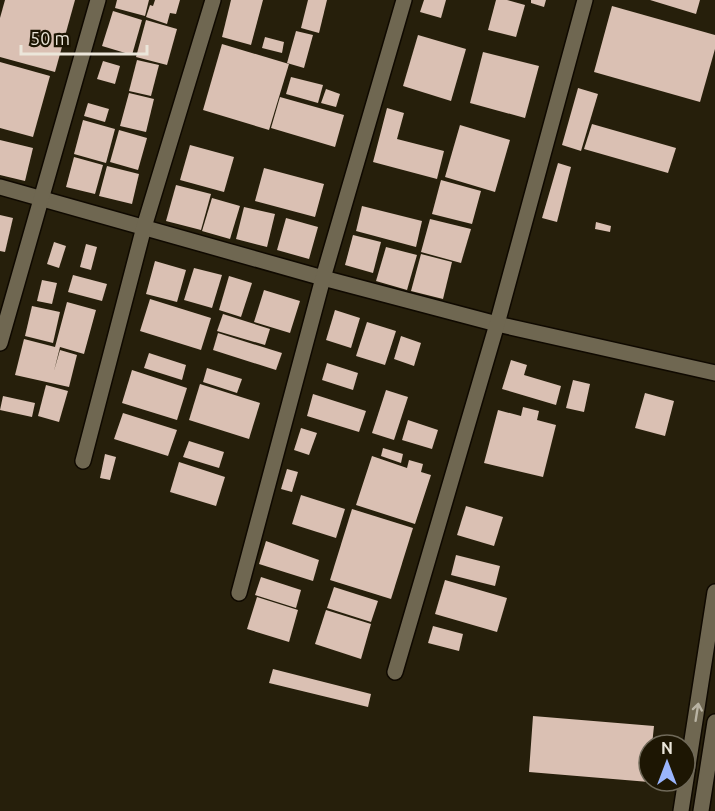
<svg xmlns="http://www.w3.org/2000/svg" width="715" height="811" font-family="Ubuntu,sans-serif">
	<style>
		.building { fill: #dac0b3 }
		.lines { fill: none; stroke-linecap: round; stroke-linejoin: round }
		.minor-casing { stroke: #0f0900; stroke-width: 18 }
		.minor { stroke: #6f6751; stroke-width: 15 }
		.oneway { stroke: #b9b3a3 }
	</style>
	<rect width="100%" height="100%" fill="#261f0b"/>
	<g class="building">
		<path d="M5 0H75L55 72 0 57V18Z"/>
		<path d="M117 0H149L145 16 115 8Z"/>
		<path d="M155 0H180L176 14 170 13 167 24 146 17 150 5 153 6Z"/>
		<path d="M231 0H263L251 45 222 37Z"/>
		<path d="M308 0H327L319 33 301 28Z"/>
		<path d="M424 0H446L441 18 420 12Z"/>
		<path d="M496 0H507L525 5 516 37 488 30Z"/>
		<path d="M531 0H546L544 7 531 3Z"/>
		<path d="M650 0H700L696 14Z"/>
		<path d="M612 6 715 35V49L700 102 594 72Z"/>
		<path d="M113 11 142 20 132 55 102 46Z"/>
		<path d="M146 20 177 29 167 65 136 57Z"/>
		<path d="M296 31 313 35 304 68 287 63Z"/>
		<path d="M418 35 466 49 451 101 403 86Z"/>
		<path d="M265 37 284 42 282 53 262 48Z"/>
		<path d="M222 44 289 64 269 130 203 110Z"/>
		<path d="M483 52 539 66 525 118 470 103Z"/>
		<path d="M137 60 159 65 151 96 129 91Z"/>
		<path d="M103 61 120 66 115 84 97 79Z"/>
		<path d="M0 62 50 76 33 137 0 128Z"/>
		<path d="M291 77 323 85 318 103 286 94Z"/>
		<path d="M578 88 598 94 581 151 562 145Z"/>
		<path d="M326 89 340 94 336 107 321 103Z"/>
		<path d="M129 93 154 99 146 132 120 126Z"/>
		<path d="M280 97 344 115 335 147 271 128Z"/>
		<path d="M88 103 109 109 105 122 84 116Z"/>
		<path d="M387 108 404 113 397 139 444 151 437 179 373 162Z"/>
		<path d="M83 120 115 129 106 163 74 154Z"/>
		<path d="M592 124 676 148 668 173 584 149Z"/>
		<path d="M460 125 510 140 495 192 445 177Z"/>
		<path d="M119 130 147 138 138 170 110 162Z"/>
		<path d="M0 140 33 148 25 181 0 175Z"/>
		<path d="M190 145 234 157 224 192 180 180Z"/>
		<path d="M74 157 103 165 95 194 66 187Z"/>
		<path d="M558 163 571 167 557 222 542 218Z"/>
		<path d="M107 166 139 174 132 204 99 196Z"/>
		<path d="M264 168 324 184 315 217 255 201Z"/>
		<path d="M441 180 481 191 472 224 432 214Z"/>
		<path d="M176 185 211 194 201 230 166 221Z"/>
		<path d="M212 198 240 206 230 239 202 231Z"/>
		<path d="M362 206 422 221 416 247 356 231Z"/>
		<path d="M244 207 275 214 267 247 236 239Z"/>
		<path d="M0 215 13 218 5 252 0 251Z"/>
		<path d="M286 218 318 227 309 259 277 250Z"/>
		<path d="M430 219 471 229 461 263 421 252Z"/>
		<path d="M596 222 611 226 610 232 595 229Z"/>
		<path d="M353 235 381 242 373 273 345 265Z"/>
		<path d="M54 242 66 246 59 268 47 264Z"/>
		<path d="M86 244 97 247 91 270 80 267Z"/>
		<path d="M386 247 417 255 407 290 376 281Z"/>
		<path d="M421 254 452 262 443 299 411 291Z"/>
		<path d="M155 261 186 270 177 302 146 294Z"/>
		<path d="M194 268 222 275 212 308 184 300Z"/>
		<path d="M73 275 107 284 102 301 68 292Z"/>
		<path d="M229 276 252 283 241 317 219 310Z"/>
		<path d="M42 280 57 283 52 304 37 301Z"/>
		<path d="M264 290 300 301 290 333 254 322Z"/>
		<path d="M150 299 211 318 201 350 140 331Z"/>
		<path d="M67 302 96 310 84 354 60 347 54 371 60 350 77 355 69 387 15 375 24 339 55 347Z"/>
		<path d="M32 306 60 312 53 343 25 336Z"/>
		<path d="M335 310 360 318 351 348 326 340Z"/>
		<path d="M223 314 270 329 265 345 217 331Z"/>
		<path d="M367 322 396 331 385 365 356 356Z"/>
		<path d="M218 333 282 353 276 370 213 350Z"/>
		<path d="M401 336 421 343 414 366 394 359Z"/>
		<path d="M149 353 186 365 182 380 144 368Z"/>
		<path d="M511 360 527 365 524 375 561 386 556 405 502 389Z"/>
		<path d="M327 363 358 373 353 390 322 380Z"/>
		<path d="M207 368 242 379 237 393 203 382Z"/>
		<path d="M132 370 187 388 177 420 122 403Z"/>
		<path d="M573 380 590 384 584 412 566 408Z"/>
		<path d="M200 384 260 403 249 439 189 420Z"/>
		<path d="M46 385 68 391 59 422 38 416Z"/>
		<path d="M386 390 408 397 394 440 372 433Z"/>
		<path d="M645 393 674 401 665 436 635 428Z"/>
		<path d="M313 394 366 411 359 432 307 416Z"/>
		<path d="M3 396 35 403 32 417 0 410Z"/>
		<path d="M523 407 539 411 537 420 556 425 543 477 484 463 498 410 521 416Z"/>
		<path d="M123 413 177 430 168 456 114 439Z"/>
		<path d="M408 420 438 430 432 449 402 440Z"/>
		<path d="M301 428 317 433 309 455 294 450Z"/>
		<path d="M189 441 224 452 219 468 183 457Z"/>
		<path d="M383 448 403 454 401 463 381 456Z"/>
		<path d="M105 454 116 457 110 480 100 478Z"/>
		<path d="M372 456 407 468 409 460 423 464 421 472 431 475 415 524 356 505Z"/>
		<path d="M179 462 225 477 216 506 170 492Z"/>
		<path d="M287 469 298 472 292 492 281 489Z"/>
		<path d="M301 495 345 509 336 538 292 524Z"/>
		<path d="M466 506 503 517 494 546 457 535Z"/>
		<path d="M352 509 413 528 391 599 330 580Z"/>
		<path d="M266 541 319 560 313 581 259 564Z"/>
		<path d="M456 555 500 566 495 586 451 575Z"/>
		<path d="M261 577 301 590 296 608 255 595Z"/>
		<path d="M445 580 507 598 497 632 435 614Z"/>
		<path d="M334 587 378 601 371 622 327 608Z"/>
		<path d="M257 597 298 610 289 642 247 629Z"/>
		<path d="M326 610 371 624 361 659 315 644Z"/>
		<path d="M433 626 463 634 459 651 428 643Z"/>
		<path d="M273 669 371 694 368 707 269 683Z"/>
		<path d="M533 716 654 726 652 745H649V782L529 772Z"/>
	</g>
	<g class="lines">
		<defs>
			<g id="minor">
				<path d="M0 187 323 278 497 324 715 373"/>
				<path d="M0 343 98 0"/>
				<path d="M83 461 144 227 213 0"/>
				<path d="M239 593 323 278 404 0"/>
				<path d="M395 672 497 324 585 0"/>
				<path d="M681 811 715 592"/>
				<path d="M701 811 715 722"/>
			</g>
		</defs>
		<use href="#minor" class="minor-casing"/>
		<use href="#minor" class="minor"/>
	</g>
	<defs><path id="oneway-shaft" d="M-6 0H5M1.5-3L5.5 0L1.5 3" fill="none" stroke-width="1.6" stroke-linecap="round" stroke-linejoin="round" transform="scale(1.5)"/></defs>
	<use class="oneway" href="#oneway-shaft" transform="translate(697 712) rotate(-81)"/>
	<g transform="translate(667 763)"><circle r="28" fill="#1d1603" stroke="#6f6959" stroke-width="1.5"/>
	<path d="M0-4.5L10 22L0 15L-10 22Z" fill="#9ab5fd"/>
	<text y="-9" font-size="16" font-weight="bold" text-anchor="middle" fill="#ebe6da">N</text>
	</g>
	<path d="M21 45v9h126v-9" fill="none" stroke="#ebe6da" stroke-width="3"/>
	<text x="30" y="45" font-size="18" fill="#ebe6da" stroke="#1d1603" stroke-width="4.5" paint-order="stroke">50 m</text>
</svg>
